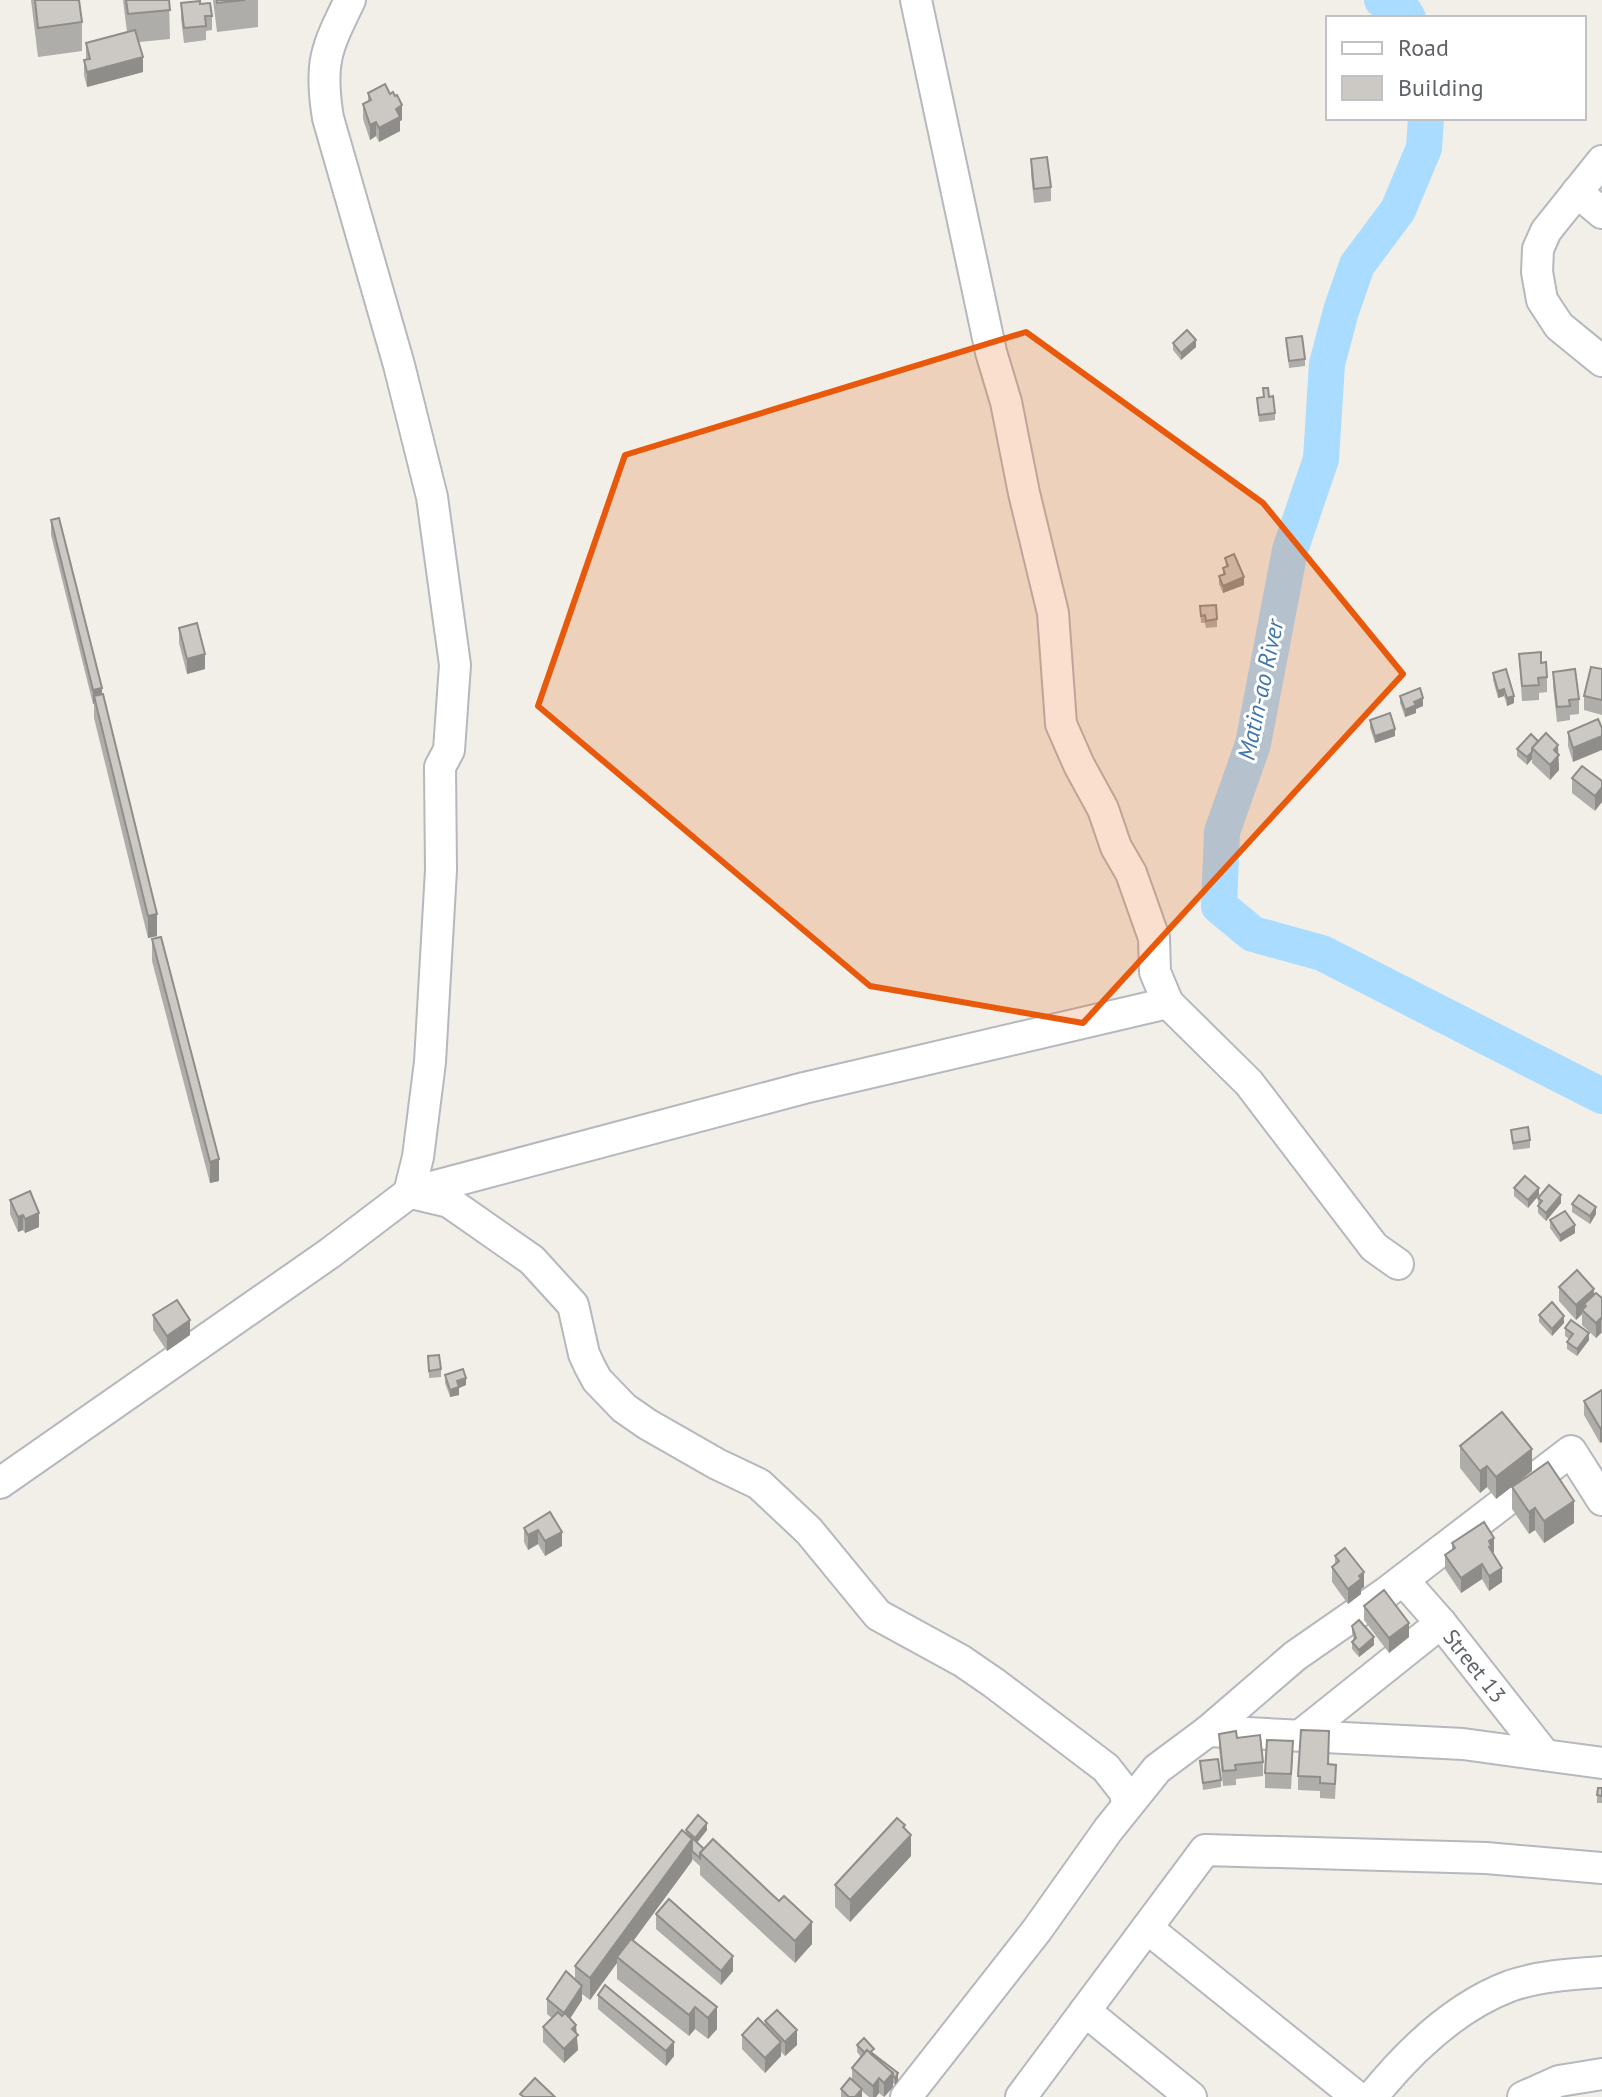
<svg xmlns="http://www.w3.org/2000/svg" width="1602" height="2097" font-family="'PT Sans',sans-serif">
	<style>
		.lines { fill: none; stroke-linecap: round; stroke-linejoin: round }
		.river { stroke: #a9dcff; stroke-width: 36 }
		.minor-casing { stroke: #b5b8bc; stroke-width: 34 }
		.minor { stroke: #fff; stroke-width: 30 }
		.wall { fill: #afada9 }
		.shaded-wall { fill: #8f8d8a }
		.building { fill: #ccc9c5; stroke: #8f8d8a; stroke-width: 2 }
		.marked { fill: #e8590c; fill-opacity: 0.2; stroke: #e8590c; stroke-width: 6; stroke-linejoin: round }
		.labels { text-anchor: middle; stroke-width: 6; stroke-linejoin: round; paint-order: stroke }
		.street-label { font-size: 22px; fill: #5f6368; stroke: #fff }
		.water-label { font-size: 24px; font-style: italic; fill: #4077ab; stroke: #fff }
	</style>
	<rect width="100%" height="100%" fill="#f1efe8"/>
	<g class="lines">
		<g class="river">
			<path d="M1382 0 1403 10 1408 18"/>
			<path d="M1426 118 1424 148 1398 210 1357 265 1341 311 1327 364 1321 459 1290 550 1253 744 1222 832 1219 906 1253 934 1322 953 1602 1096"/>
		</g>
		<defs>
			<g id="minor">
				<path d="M350 0C326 49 319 63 328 118L399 365 432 497 455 665 449 750 440 767 441 870 430 1062 418 1157 409 1193"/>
				<path d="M916 0 991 352 1006 402 1024 493 1053 613 1061 724 1079 765 1103 809 1116 847 1131 873 1154 938 1155 972 1168 1003 1249 1083 1374 1247 1398 1264"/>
				<path d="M1602 161 1546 231 1538 249 1537 272 1542 300 1559 326 1602 361"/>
				<path d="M1577 192 1602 213"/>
				<path d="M411 1193 449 1202 532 1260 573 1305 584 1354 590 1367 597 1380 624 1408 647 1424 717 1464 759 1484 809 1531 878 1615 962 1661 994 1683 1106 1768 1124 1791 1128 1804"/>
				<path d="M0 1483 330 1253 409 1193 804 1088 1168 1003"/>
				<path id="s1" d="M1403 1580 1441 1623 1545 1755"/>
				<path d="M1208 1731 1463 1744 1602 1763"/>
				<path d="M1302 1734 1441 1623"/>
				<path d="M1147 1928 1357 2097"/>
				<path d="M1085 2011 1191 2097"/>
				<path d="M906 2097 1037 1930 1108 1830 1157 1769 1208 1731 1295 1656 1387 1592 1571 1451 1602 1500"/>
				<path d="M1021 2097 1205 1850 1486 1858 1602 1868"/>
				<path d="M1372 2097C1409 2051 1454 2007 1510 1986 1539 1976 1572 1974 1602 1972"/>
				<path d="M1523 2097 1559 2081 1602 2074"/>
			</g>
		</defs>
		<use href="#minor" class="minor-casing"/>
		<use href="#minor" class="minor"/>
	</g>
	<g class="wall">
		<path d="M31 0H79L82 22V51L38 57Z"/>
		<path d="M123 0H169L170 39 139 42 143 72 87 87 84 75V60H86V43L127 32Z"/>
		<path d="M213 0H258V27L217 32Z"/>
		<path d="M181 3 200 4 212 16V30L206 31V40L184 43 181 18Z"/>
		<path d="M368 93 402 120 400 121V131L379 142 376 136 370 140 363 119V104L368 102Z"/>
		<path d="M1031 159 1051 187V201L1034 203 1031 174Z"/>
		<path d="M1286 338 1305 359V366L1289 368Z"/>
		<path d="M1173 343 1196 347 1181 360 1173 350Z"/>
		<path d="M1263 388 1269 397 1275 413V420L1259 422 1257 398 1263 397Z"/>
		<path d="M51 520 102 695 157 936 148 938 94 718V704H93L51 535Z"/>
		<path d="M1225 558 1244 585 1223 593 1219 584V576L1223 574V568L1226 567Z"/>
		<path d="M1200 606 1217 619V627L1206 628 1205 623H1201Z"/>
		<path d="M179 628 205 669 187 674 179 643Z"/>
		<path d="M1519 654 1541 663 1547 677V692L1539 693V700L1522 701Z"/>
		<path d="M1602 669V715L1584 710V696Z"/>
		<path d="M1553 672 1579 699V714L1570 715V720L1557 722 1553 686Z"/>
		<path d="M1493 673 1514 703 1507 706 1504 696 1498 698 1493 680Z"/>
		<path d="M1400 696 1423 706 1416 709V713L1405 717 1400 703Z"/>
		<path d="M1598 719 1573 762 1568 746V732Z"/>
		<path d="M1370 720 1395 736 1375 743 1370 728Z"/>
		<path d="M1538 741 1558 754 1559 770 1550 780 1532 763V759L1527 765 1517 756V749Z"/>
		<path d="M1572 778 1602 781 1595 811 1572 793Z"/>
		<path d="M152 939 219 1181 210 1183 152 961Z"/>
		<path d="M1511 1130 1530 1140V1148L1513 1150Z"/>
		<path d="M1514 1188 1539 1195 1528 1208 1514 1196Z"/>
		<path d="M1538 1198 1561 1203 1546 1221 1538 1213Z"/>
		<path d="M10 1200 39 1227 25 1233 23 1230 18 1232 10 1214Z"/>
		<path d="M1572 1204 1596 1214 1590 1224 1572 1212Z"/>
		<path d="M1550 1220 1575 1233 1560 1242 1550 1228Z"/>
		<path d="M1559 1287 1594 1295 1602 1298V1334L1601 1333 1596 1338 1582 1325V1314L1576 1320 1559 1301Z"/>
		<path d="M153 1315 190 1335 167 1351 153 1330Z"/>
		<path d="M1539 1315 1564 1323 1552 1336 1539 1322Z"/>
		<path d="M1565 1328 1589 1340 1577 1356 1567 1349V1342L1569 1339 1565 1336Z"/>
		<path d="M428 1356 441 1369V1377L429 1378Z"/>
		<path d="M445 1375 466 1385 459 1388V1395L450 1397 445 1383Z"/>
		<path d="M1602 1390 1600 1443 1584 1415V1401Z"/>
		<path d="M1460 1446 1532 1471 1496 1499 1487 1487 1480 1493 1460 1468Z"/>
		<path d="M1512 1487 1574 1523 1544 1543 1535 1530 1529 1534 1512 1509Z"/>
		<path d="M550 1512 562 1546 545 1556 538 1544 528 1550 524 1542V1528Z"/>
		<path d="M1452 1543 1494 1552 1493 1553 1502 1582 1489 1591 1482 1579 1461 1593 1445 1569V1555L1452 1551Z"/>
		<path d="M1335 1556 1364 1587 1361 1589V1594L1348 1604 1332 1582V1567L1335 1564Z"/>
		<path d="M1364 1606 1409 1637 1389 1653 1364 1620Z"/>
		<path d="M1352 1626 1374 1645 1359 1657 1352 1649V1642L1354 1640 1352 1633Z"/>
		<path d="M1219 1734 1237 1738 1263 1762V1776L1236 1779V1785L1223 1786 1219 1748Z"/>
		<path d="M1293 1756 1291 1789 1265 1788V1773Z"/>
		<path d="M1200 1761 1221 1780V1787L1203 1790Z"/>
		<path d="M1328 1764 1336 1780 1335 1799 1320 1798V1791L1298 1790V1776Z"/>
		<path d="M1602 1788V1803H1597V1795Z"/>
		<path d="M686 1830H707L697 1843 812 1944 795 1963 700 1875V1866L692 1859V1861L633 1941 717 2007V2029L708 2039 695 2029 689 2036 617 1979V1963L590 2000 582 1994V2000L570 2018 576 2034 578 2050 564 2063 543 2042V2027L552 2018 547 2014V1999L575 1979V1966L686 1833Z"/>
		<path d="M911 1856 850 1922 835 1907V1885Z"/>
		<path d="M656 1914 733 1971 721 1985 656 1929Z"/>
		<path d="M598 1995 674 2056 666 2066 598 2009Z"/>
		<path d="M765 2021 797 2045 785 2056 781 2052V2056L765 2073 742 2049V2035L765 2025Z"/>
		<path d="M857 2045 874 2054 898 2081 895 2085 893 2083V2087L884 2097 879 2093 876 2097H869L862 2091V2097H841V2089L852 2080V2068L861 2057 857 2052Z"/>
	</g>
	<g class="shaded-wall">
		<path d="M143 57V72L87 87V72Z"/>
		<path d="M402 105V120L400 121V131L379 142V128L396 109Z"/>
		<path d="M376 122V136L370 140V125Z"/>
		<path d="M1196 340V347L1181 360V353Z"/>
		<path d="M1244 577V585L1223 593V586Z"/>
		<path d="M205 654V669L187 674V659Z"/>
		<path d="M102 688V702L94 696V704H93V690Z"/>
		<path d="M1504 689V696L1498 698V691Z"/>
		<path d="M1514 696V703L1507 706V698Z"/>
		<path d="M1423 698V706L1416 709V713L1405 717V710L1414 702Z"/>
		<path d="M1395 729V736L1375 743V736Z"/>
		<path d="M1602 736V750L1573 762V748Z"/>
		<path d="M1558 745 1559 770 1550 780V765L1554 750Z"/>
		<path d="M1532 752V759L1527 765V757Z"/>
		<path d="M1602 787V802L1595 811V796Z"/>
		<path d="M157 914V936L148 938V916Z"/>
		<path d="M219 1159V1181L210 1183V1162Z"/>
		<path d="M1539 1188V1195L1528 1208V1200Z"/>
		<path d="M1561 1195V1203L1546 1221V1213Z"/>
		<path d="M1596 1207V1214L1590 1224V1216Z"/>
		<path d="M39 1213V1227L25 1233V1219Z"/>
		<path d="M23 1215V1230L18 1232V1217Z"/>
		<path d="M1575 1225V1233L1560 1242V1235Z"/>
		<path d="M1594 1289V1303L1584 1304V1312L1582 1310V1314L1576 1320V1305Z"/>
		<path d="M1564 1316V1323L1552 1336V1329Z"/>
		<path d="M1601 1318V1333L1596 1338V1323Z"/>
		<path d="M190 1320V1335L167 1351V1336Z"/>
		<path d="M1589 1333V1340L1577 1356V1349Z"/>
		<path d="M466 1378V1385L459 1388V1395L450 1397V1390L457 1381Z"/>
		<path d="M1602 1427V1442L1600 1443V1428Z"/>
		<path d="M1532 1449V1471L1496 1499V1477Z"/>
		<path d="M1487 1466V1487L1480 1493V1471Z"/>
		<path d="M1574 1501V1523L1544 1543V1521Z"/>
		<path d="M1535 1508V1530L1529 1534V1512Z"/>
		<path d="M538 1530V1544L528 1550V1535Z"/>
		<path d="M562 1532V1546L545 1556V1541Z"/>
		<path d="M1494 1538V1552L1491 1554 1489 1562V1541Z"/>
		<path d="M1482 1564V1579L1461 1593V1578Z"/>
		<path d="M1502 1568V1582L1489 1591V1576Z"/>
		<path d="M1364 1572V1587L1361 1589V1594L1348 1604V1589Z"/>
		<path d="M1409 1623V1637L1389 1653V1638Z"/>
		<path d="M1374 1637V1645L1359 1657V1650Z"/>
		<path d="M707 1823V1830L695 1845V1838Z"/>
		<path d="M905 1825V1841L911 1835V1856L850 1922V1900Z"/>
		<path d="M692 1839V1861L620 1959 617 1957V1963L590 2000V1978Z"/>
		<path d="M812 1922V1944L795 1963V1941Z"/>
		<path d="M733 1956V1971L721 1985V1971Z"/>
		<path d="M582 1986V2000L564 2028V2013Z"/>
		<path d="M695 2007V2029L689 2036V2015Z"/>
		<path d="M717 2007V2029L708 2039V2018Z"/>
		<path d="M576 2025 578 2050 564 2063V2049L572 2029Z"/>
		<path d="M797 2030V2045L785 2056V2042Z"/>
		<path d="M674 2042V2056L666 2066V2051Z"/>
		<path d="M781 2042V2056L765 2073V2058Z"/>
		<path d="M893 2073V2087L884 2097V2083Z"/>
		<path d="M898 2073V2081L895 2085V2078Z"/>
		<path d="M879 2078V2093L876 2097H873V2086Z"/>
		<path d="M862 2089V2097H855Z"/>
	</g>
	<g class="building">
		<path d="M35 0H79L82 22 38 28Z"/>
		<path d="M126 0H169L170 10 128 14Z"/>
		<path d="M217 0H245L217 3Z"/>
		<path d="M200 1V4L210 3 212 16H205L206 26 184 28 181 3Z"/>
		<path d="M135 30 143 57 87 72 84 60 90 59 86 43Z"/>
		<path d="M385 84 390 94 393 92 395 96 397 95 402 105 396 109 400 117 379 128 376 122 370 125 363 104 371 100 368 93Z"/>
		<path d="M1047 157 1051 187 1034 189 1031 159Z"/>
		<path d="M1187 330 1196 340 1181 353 1173 343Z"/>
		<path d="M1302 336 1305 359 1289 361 1286 338Z"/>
		<path d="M1263 388H1268L1269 397 1273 396 1275 413 1259 415 1257 398 1264 397Z"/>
		<path d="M59 518 102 688 93 690 51 520Z"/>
		<path d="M1234 554 1244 577 1223 586 1219 576 1225 574 1223 568 1228 566 1225 558Z"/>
		<path d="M1216 605 1217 619 1206 621 1205 615 1201 616 1200 606Z"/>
		<path d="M197 623 205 654 187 659 179 628Z"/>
		<path d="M1541 652V663L1546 662 1547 677 1538 678 1539 685 1522 686 1519 654Z"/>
		<path d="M1591 667 1602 669V700L1584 696Z"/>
		<path d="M1506 669 1514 696 1507 698 1504 689 1498 691 1493 673Z"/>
		<path d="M1575 669 1579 699 1569 700 1570 706 1557 707 1553 672Z"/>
		<path d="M1420 688 1423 698 1414 702 1416 705 1405 710 1400 696Z"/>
		<path d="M103 694 157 914 148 916 94 696Z"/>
		<path d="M1390 713 1395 729 1375 736 1370 720Z"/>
		<path d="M1598 719 1602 728V736L1573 748 1568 732Z"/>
		<path d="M1546 733 1558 745 1554 750 1559 755 1550 765 1532 748Z"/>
		<path d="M1531 734 1538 741 1532 748V752L1527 757 1517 749Z"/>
		<path d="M1582 766 1602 781V787L1595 796 1572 778Z"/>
		<path d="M161 937 219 1159 210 1162 152 939Z"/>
		<path d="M1528 1127 1530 1140 1513 1143 1511 1130Z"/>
		<path d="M1525 1176 1539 1188 1528 1200 1514 1188Z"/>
		<path d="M1549 1185 1561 1195 1546 1213 1538 1206 1542 1201 1538 1198Z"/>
		<path d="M30 1191 39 1213 25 1219 23 1215 18 1217 10 1200Z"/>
		<path d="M1579 1195 1596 1207 1590 1216 1572 1204Z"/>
		<path d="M1565 1211 1575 1225 1560 1235 1550 1220Z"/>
		<path d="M1577 1270 1594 1289 1576 1305 1559 1287Z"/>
		<path d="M1596 1293 1602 1298V1319L1601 1318 1596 1323 1582 1310 1586 1306 1584 1304Z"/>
		<path d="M177 1300 190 1320 167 1336 153 1315Z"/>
		<path d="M1552 1302 1564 1316 1552 1329 1539 1315Z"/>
		<path d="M1571 1320 1589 1333 1577 1349 1567 1342 1573 1334 1565 1328Z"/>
		<path d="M439 1355 441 1369 429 1371 428 1356Z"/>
		<path d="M463 1369 466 1378 457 1381 459 1387 450 1390 445 1375Z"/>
		<path d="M1602 1390V1427L1600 1428 1584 1401Z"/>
		<path d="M1502 1412 1532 1449 1496 1477 1487 1466 1480 1471 1460 1446Z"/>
		<path d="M1548 1462 1574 1501 1544 1521 1535 1508 1529 1512 1512 1487Z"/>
		<path d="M550 1512 562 1532 545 1541 538 1530 528 1535 524 1528Z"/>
		<path d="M1484 1522 1494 1538 1489 1541 1491 1546 1489 1547 1502 1568 1489 1576 1482 1564 1461 1578 1445 1555 1455 1548 1452 1543Z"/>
		<path d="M1345 1548 1364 1572 1359 1576 1361 1579 1348 1589 1332 1567 1339 1561 1335 1556Z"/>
		<path d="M1384 1590 1409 1623 1389 1638 1364 1606Z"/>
		<path d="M1359 1620 1374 1637 1359 1650 1352 1642 1356 1638 1352 1626Z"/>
		<path d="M1301 1730 1329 1731 1328 1764 1336 1765 1335 1784 1320 1783V1777L1298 1776Z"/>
		<path d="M1236 1731 1237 1738 1260 1735 1263 1762 1235 1765 1236 1770 1223 1771 1219 1734Z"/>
		<path d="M1267 1740 1293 1741 1291 1774 1265 1773Z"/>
		<path d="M1218 1759 1221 1780 1203 1783 1200 1761Z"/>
		<path d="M1598 1788H1602V1796L1597 1795Z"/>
		<path d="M698 1815 707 1823 695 1838 686 1830Z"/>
		<path d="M897 1818 905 1825 903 1827 911 1835 850 1900 835 1885Z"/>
		<path d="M682 1830 692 1839 590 1978 575 1966Z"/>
		<path d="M689 1835 704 1849 700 1853V1858L692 1851V1839Z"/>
		<path d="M713 1839 779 1901 784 1896 812 1922 795 1941 700 1853Z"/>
		<path d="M669 1899 733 1956 721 1971 656 1914Z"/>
		<path d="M631 1939 717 2007 708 2018 695 2007 689 2015 617 1957Z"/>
		<path d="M566 1971 582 1986 564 2013 547 1999Z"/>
		<path d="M605 1985 674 2042 666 2051 598 1995Z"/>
		<path d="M777 2010 797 2030 785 2042 765 2021Z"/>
		<path d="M558 2012 562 2016 565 2013 576 2025 572 2029 578 2035 564 2049 543 2027Z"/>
		<path d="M758 2018 781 2042 765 2058 742 2035Z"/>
		<path d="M864 2038 874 2049 869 2053 867 2050 865 2053 857 2045Z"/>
		<path d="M867 2050 893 2073 884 2083 879 2078 873 2086 852 2068Z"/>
		<path d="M872 2053 898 2073 895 2078 893 2076V2073L871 2054Z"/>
		<path d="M535 2078 555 2097H524L520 2094Z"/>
		<path d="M850 2078 862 2089 855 2097H849L841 2089Z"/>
	</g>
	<path class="marked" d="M1026 332 1263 503 1403 674 1083 1023 870 986 538 706 625 455Z"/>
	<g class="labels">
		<g class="street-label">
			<text dy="8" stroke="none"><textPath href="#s1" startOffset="112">Street 13</textPath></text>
		</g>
		<g class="water-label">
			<text transform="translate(1261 690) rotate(-78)" y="8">Matin-ao River</text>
		</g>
	</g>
	<rect x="1326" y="16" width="260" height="104" fill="#ffffff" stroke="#bfc1c3" stroke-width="2"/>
	<rect x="1342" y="42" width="40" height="12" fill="#ffffff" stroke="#bfc1c3" stroke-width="2"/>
	<text x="1398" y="56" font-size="24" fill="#5f6368">Road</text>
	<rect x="1342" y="76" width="40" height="24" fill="#ccc9c5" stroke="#bfc1c3" stroke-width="2"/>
	<text x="1398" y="96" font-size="24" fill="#5f6368">Building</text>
</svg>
